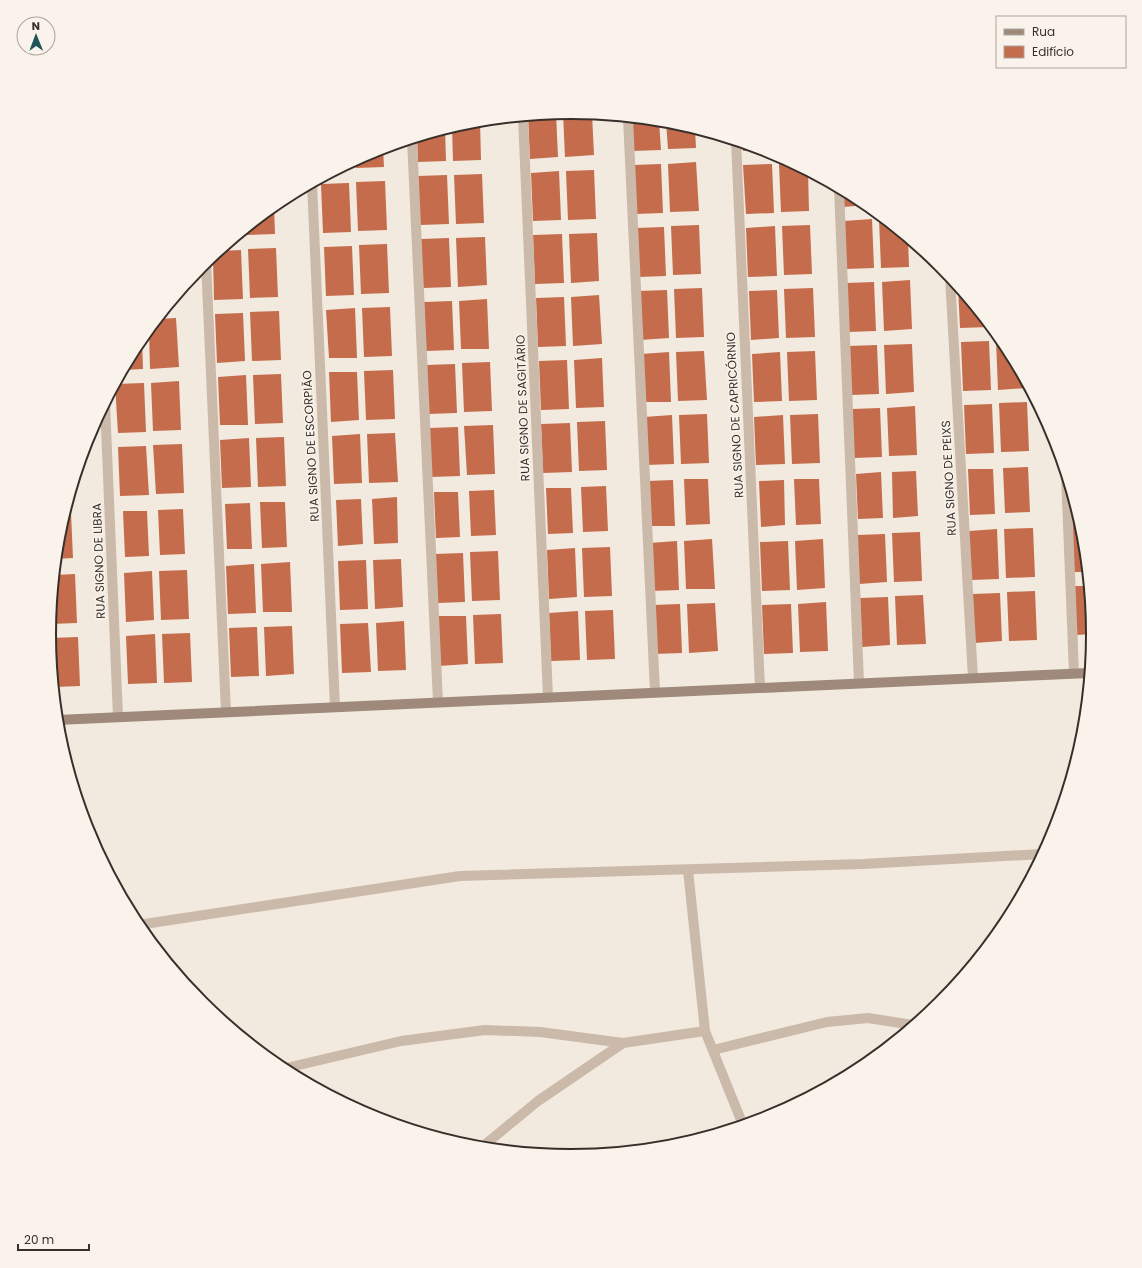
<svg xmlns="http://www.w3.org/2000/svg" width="1142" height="1268" font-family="Poppins,sans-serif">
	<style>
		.building { fill: #c46c4b }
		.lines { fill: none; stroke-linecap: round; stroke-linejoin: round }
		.street { stroke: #cbbaaa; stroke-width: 10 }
		.secondary { stroke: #9e897b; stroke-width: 10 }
		.labels { text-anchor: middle; stroke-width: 3; stroke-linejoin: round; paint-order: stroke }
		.street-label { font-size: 12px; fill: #382f2a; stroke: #faf3eb }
		.rim { fill: none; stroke: #382f2a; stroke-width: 2 }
	</style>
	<rect width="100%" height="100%" fill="#f2eade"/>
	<g class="building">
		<path d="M571 112 592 114 594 155 565 157 563 113Z"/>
		<path d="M556 113 558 157 530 159 528 116Z"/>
		<path d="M631 118 659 121 661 150 632 151Z"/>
		<path d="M480 121 481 160 453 161 452 127Z"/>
		<path d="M666 121 695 129 696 148 668 149Z"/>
		<path d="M445 129 446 161 418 162 417 138Z"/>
		<path d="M742 143 764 150 743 151Z"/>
		<path d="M383 148 384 167 356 168 355 160 371 152Z"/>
		<path d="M696 162 699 211 670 212 668 164Z"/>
		<path d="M792 163 808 171 809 211 781 212 779 164Z"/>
		<path d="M661 164 663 213 635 214 633 165Z"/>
		<path d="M772 164 774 213 746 214 743 165Z"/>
		<path d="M594 170 596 219 568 220 566 171Z"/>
		<path d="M559 171 561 220 533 221 531 173Z"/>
		<path d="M482 174 484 223 456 224 454 175Z"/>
		<path d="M447 175 449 224 420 225 418 176Z"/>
		<path d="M385 181 387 230 358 231 356 182Z"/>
		<path d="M349 183 351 232 323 233 321 184Z"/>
		<path d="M842 190 861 200 868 205 843 207Z"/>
		<path d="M274 206 275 234 247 235V228Z"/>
		<path d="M872 219 874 268 846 269 844 221Z"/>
		<path d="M879 219H884L908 239 909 267 881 268Z"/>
		<path d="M699 225 701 274 673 275 671 226Z"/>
		<path d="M810 225 812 274 784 275 782 226Z"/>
		<path d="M775 226 777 276 748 277 746 228Z"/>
		<path d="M664 227 666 276 638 277 636 228Z"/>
		<path d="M597 233 599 281 571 283 569 234Z"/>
		<path d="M562 234 564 283 535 284 533 235Z"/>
		<path d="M485 237 487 285 458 287 456 238Z"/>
		<path d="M449 238 451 287 423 288 421 239Z"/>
		<path d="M387 244 389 293 361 294 359 245Z"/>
		<path d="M352 246 354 295 326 296 324 247Z"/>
		<path d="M276 248 278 297 250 298 248 249Z"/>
		<path d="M241 250 243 299 214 300 213 256 219 251Z"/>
		<path d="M910 280 912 329 884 331 882 282Z"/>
		<path d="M874 282 876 331 848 332 846 283Z"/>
		<path d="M958 287 989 324V327L960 328Z"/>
		<path d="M702 288 704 337 676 338 674 289Z"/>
		<path d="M813 288 815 337 786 338 784 289Z"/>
		<path d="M667 290 669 338 640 340 638 291Z"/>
		<path d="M777 290 779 338 751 340 749 291Z"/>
		<path d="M599 295 602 344 573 346 571 297Z"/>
		<path d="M564 297 566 346 538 347 536 298Z"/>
		<path d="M487 299 489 349H461L459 301Z"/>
		<path d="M452 301 454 350 426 351 424 302Z"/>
		<path d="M390 307 392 356 364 357 362 308Z"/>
		<path d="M355 308 357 358H329L326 310Z"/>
		<path d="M279 311 281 360 252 361 250 312Z"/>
		<path d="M243 313 245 361 217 363 215 314Z"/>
		<path d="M176 318 179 367 150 369 149 330 157 319Z"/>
		<path d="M142 338 143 369 123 370 137 344Z"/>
		<path d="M996 340H1002L1005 344 1027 384V388L998 390Z"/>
		<path d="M989 341 991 390 963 391 961 342Z"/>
		<path d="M912 344 914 392 886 394 884 345Z"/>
		<path d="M877 345 879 394 851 395 849 346Z"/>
		<path d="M704 351 707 400 678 401 676 352Z"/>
		<path d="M815 351 817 400 789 401 787 352Z"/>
		<path d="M669 352 671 402H643L641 354Z"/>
		<path d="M780 352 782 401 754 402 752 354Z"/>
		<path d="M602 358 604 407 576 408 574 360Z"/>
		<path d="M567 360 569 409 541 410 539 361Z"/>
		<path d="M490 362 492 411 464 412 462 363Z"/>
		<path d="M455 364 457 413 428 414 426 365Z"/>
		<path d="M393 370 395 419 366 420 364 371Z"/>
		<path d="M329 372H357L359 420 331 422Z"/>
		<path d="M281 374 283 423 255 424 253 375Z"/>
		<path d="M246 375 248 425H220L218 377Z"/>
		<path d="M179 381 181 430 153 431 151 383Z"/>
		<path d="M144 383 146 432 118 433 115 384Z"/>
		<path d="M1027 402 1029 451 1001 452 999 403Z"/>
		<path d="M992 404 994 453 966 454 964 405Z"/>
		<path d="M915 406 917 455 889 456 887 408Z"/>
		<path d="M880 408 882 457 854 458 852 409Z"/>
		<path d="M707 414 709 463 681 464 679 415Z"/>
		<path d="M818 414 820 463 792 464 790 415Z"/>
		<path d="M672 415 674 464 646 465 644 417Z"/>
		<path d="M783 415 785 464 756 465 754 417Z"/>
		<path d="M605 421 607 470 579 471 577 422Z"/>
		<path d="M570 423 572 472 543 473 541 424Z"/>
		<path d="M493 425 495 474 467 475 464 426Z"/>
		<path d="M458 427 460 476 431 477 429 428Z"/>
		<path d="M395 433 398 482 369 483 367 434Z"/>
		<path d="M360 434 362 483 334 484 332 436Z"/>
		<path d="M284 437 286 486 258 487 256 438Z"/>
		<path d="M249 438 251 487 222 488 220 440Z"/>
		<path d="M182 444 184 493 156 494 153 445Z"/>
		<path d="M146 446 149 495 120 496 118 447Z"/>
		<path d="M1028 467 1030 512 1005 513 1003 468Z"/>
		<path d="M968 469H993L995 514 970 515Z"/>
		<path d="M916 471 918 516 893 518 892 472Z"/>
		<path d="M881 472 883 518 858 519 856 474Z"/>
		<path d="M684 479H708L710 524 686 525Z"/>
		<path d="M794 479H819L821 524 796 525Z"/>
		<path d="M673 480 675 526H650L648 481Z"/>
		<path d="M784 480 785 525 761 527 759 481Z"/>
		<path d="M606 486 608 531 583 532 581 487Z"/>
		<path d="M546 488H571L573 533 548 534Z"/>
		<path d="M494 490 496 535 471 536 469 491Z"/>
		<path d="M434 492H458L460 537 436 538Z"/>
		<path d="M397 497 398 543 374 544 372 499Z"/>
		<path d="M361 499 363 544 338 546 336 500Z"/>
		<path d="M260 502H285L287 547 262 548Z"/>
		<path d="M250 503 252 549H227L225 504Z"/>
		<path d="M183 509 185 554 160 555 158 510Z"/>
		<path d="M123 511H147L149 556 125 557Z"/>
		<path d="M65 513H71L73 558 56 559 59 532Z"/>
		<path d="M1071 523H1080L1083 532 1087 572H1073Z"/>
		<path d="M1033 528 1035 577 1006 578 1004 529Z"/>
		<path d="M997 529 999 579 971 580 969 531Z"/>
		<path d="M920 532 922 581 894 582 892 533Z"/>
		<path d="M885 534 887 582 859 584 857 535Z"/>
		<path d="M712 539 715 589H686L684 541Z"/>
		<path d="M823 539 825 588 797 590 795 541Z"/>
		<path d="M677 541 679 590 651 591 649 543Z"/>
		<path d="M788 541 790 590 762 591 760 542Z"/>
		<path d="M610 547 612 596 584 597 582 548Z"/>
		<path d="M575 548 577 597 549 599 547 550Z"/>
		<path d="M498 551 500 600 472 601 470 552Z"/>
		<path d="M463 553 465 602 437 603 435 554Z"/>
		<path d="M401 559 403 607 375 609 373 560Z"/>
		<path d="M366 560 368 609 340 610 338 561Z"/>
		<path d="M290 562 292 612H263L261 564Z"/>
		<path d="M254 564 256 613 228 614 226 566Z"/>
		<path d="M187 570 189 619 161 620 159 571Z"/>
		<path d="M152 571 154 620 126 622 124 573Z"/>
		<path d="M75 574 77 623 50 624 55 575Z"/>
		<path d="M1074 586H1088L1093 634 1076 635Z"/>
		<path d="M1035 591 1037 640 1009 641 1007 592Z"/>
		<path d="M1000 593 1002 641 974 643 972 594Z"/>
		<path d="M923 595 926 644 897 645 895 596Z"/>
		<path d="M888 597 890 645 862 647 860 598Z"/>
		<path d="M826 602 828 651 800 652 798 604Z"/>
		<path d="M715 603 718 651 689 653 687 604Z"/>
		<path d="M680 604 682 653 654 654 652 605Z"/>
		<path d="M791 604 793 653 764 654 762 605Z"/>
		<path d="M613 610 615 659 587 660 585 611Z"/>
		<path d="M578 611 580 660 551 661 549 613Z"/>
		<path d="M501 614 503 663 475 664 473 615Z"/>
		<path d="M437 616H466L468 664 439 666Z"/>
		<path d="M404 621 406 670 378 671 376 623Z"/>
		<path d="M368 623 371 672 342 673 340 624Z"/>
		<path d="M292 626 294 674 266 676 264 627Z"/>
		<path d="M257 627 259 676 231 677 229 628Z"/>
		<path d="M190 633 192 682 164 683 162 634Z"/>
		<path d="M155 634 157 683 128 684 126 636Z"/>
		<path d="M78 637 80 686 54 687 50 638Z"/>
	</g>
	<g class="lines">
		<g class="street">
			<path d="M523 117 548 697"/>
			<path d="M628 118 655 692"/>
			<path d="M412 139 438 702"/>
			<path d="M736 141 760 688"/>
			<path d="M312 183 335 707"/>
			<path d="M839 188 859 683"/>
			<path d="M206 261 226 712"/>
			<path d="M950 277 973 678"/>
			<path d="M105 403 118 717"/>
			<path d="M1066 475 1074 673"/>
			<path d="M688 870 705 1031 743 1125"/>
			<path d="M138 925 460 876 863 864 1042 854"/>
			<path d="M713 1050 827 1022 868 1018 913 1025"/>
			<path d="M282 1069 401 1041 485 1030 540 1032 623 1043 705 1031"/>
			<path d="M482 1147 538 1101 623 1043"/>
		</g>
		<path class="secondary" d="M57 720 1089 673"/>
	</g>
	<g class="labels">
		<g class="street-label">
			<text transform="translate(523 408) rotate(-92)" y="4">RUA SIGNO DE SAGITÁRIO</text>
			<text transform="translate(735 415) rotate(-93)" y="4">RUA SIGNO DE CAPRICÓRNIO</text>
			<text transform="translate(311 446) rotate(-93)" y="4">RUA SIGNO DE ESCORPIÃO</text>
			<text transform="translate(949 478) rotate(-93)" y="4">RUA SIGNO DE PEIXS</text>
			<text transform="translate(99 561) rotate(-92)" y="4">RUA SIGNO DE LIBRA</text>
		</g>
	</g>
	<path d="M0 0H1142V1268H0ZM56 634a515 515 0 1 1 1030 0a515 515 0 1 1-1030 0Z" fill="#faf3eb" fill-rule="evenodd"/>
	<path class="rim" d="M56 634a515 515 0 1 1 1030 0a515 515 0 1 1-1030 0Z"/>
	<rect x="996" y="16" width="130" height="52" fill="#faf3eb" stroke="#aca59e"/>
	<rect x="1004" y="29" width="20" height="6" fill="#9e897b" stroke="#aca59e"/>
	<text x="1032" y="36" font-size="12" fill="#382f2a">Rua</text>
	<rect x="1004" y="46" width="20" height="12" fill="#c46c4b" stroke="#aca59e"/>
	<text x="1032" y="56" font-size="12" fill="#382f2a">Edifício</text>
	<g transform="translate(36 36) rotate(359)"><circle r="19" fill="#faf3eb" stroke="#aca59e"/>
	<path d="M0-3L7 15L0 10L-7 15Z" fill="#1f5459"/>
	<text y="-6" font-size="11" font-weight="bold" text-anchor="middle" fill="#382f2a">N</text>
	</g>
	<path d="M18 1244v6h71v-6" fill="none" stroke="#382f2a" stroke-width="2"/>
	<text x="24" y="1244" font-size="12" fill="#382f2a" stroke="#faf3eb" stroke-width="3" paint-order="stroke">20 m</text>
</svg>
